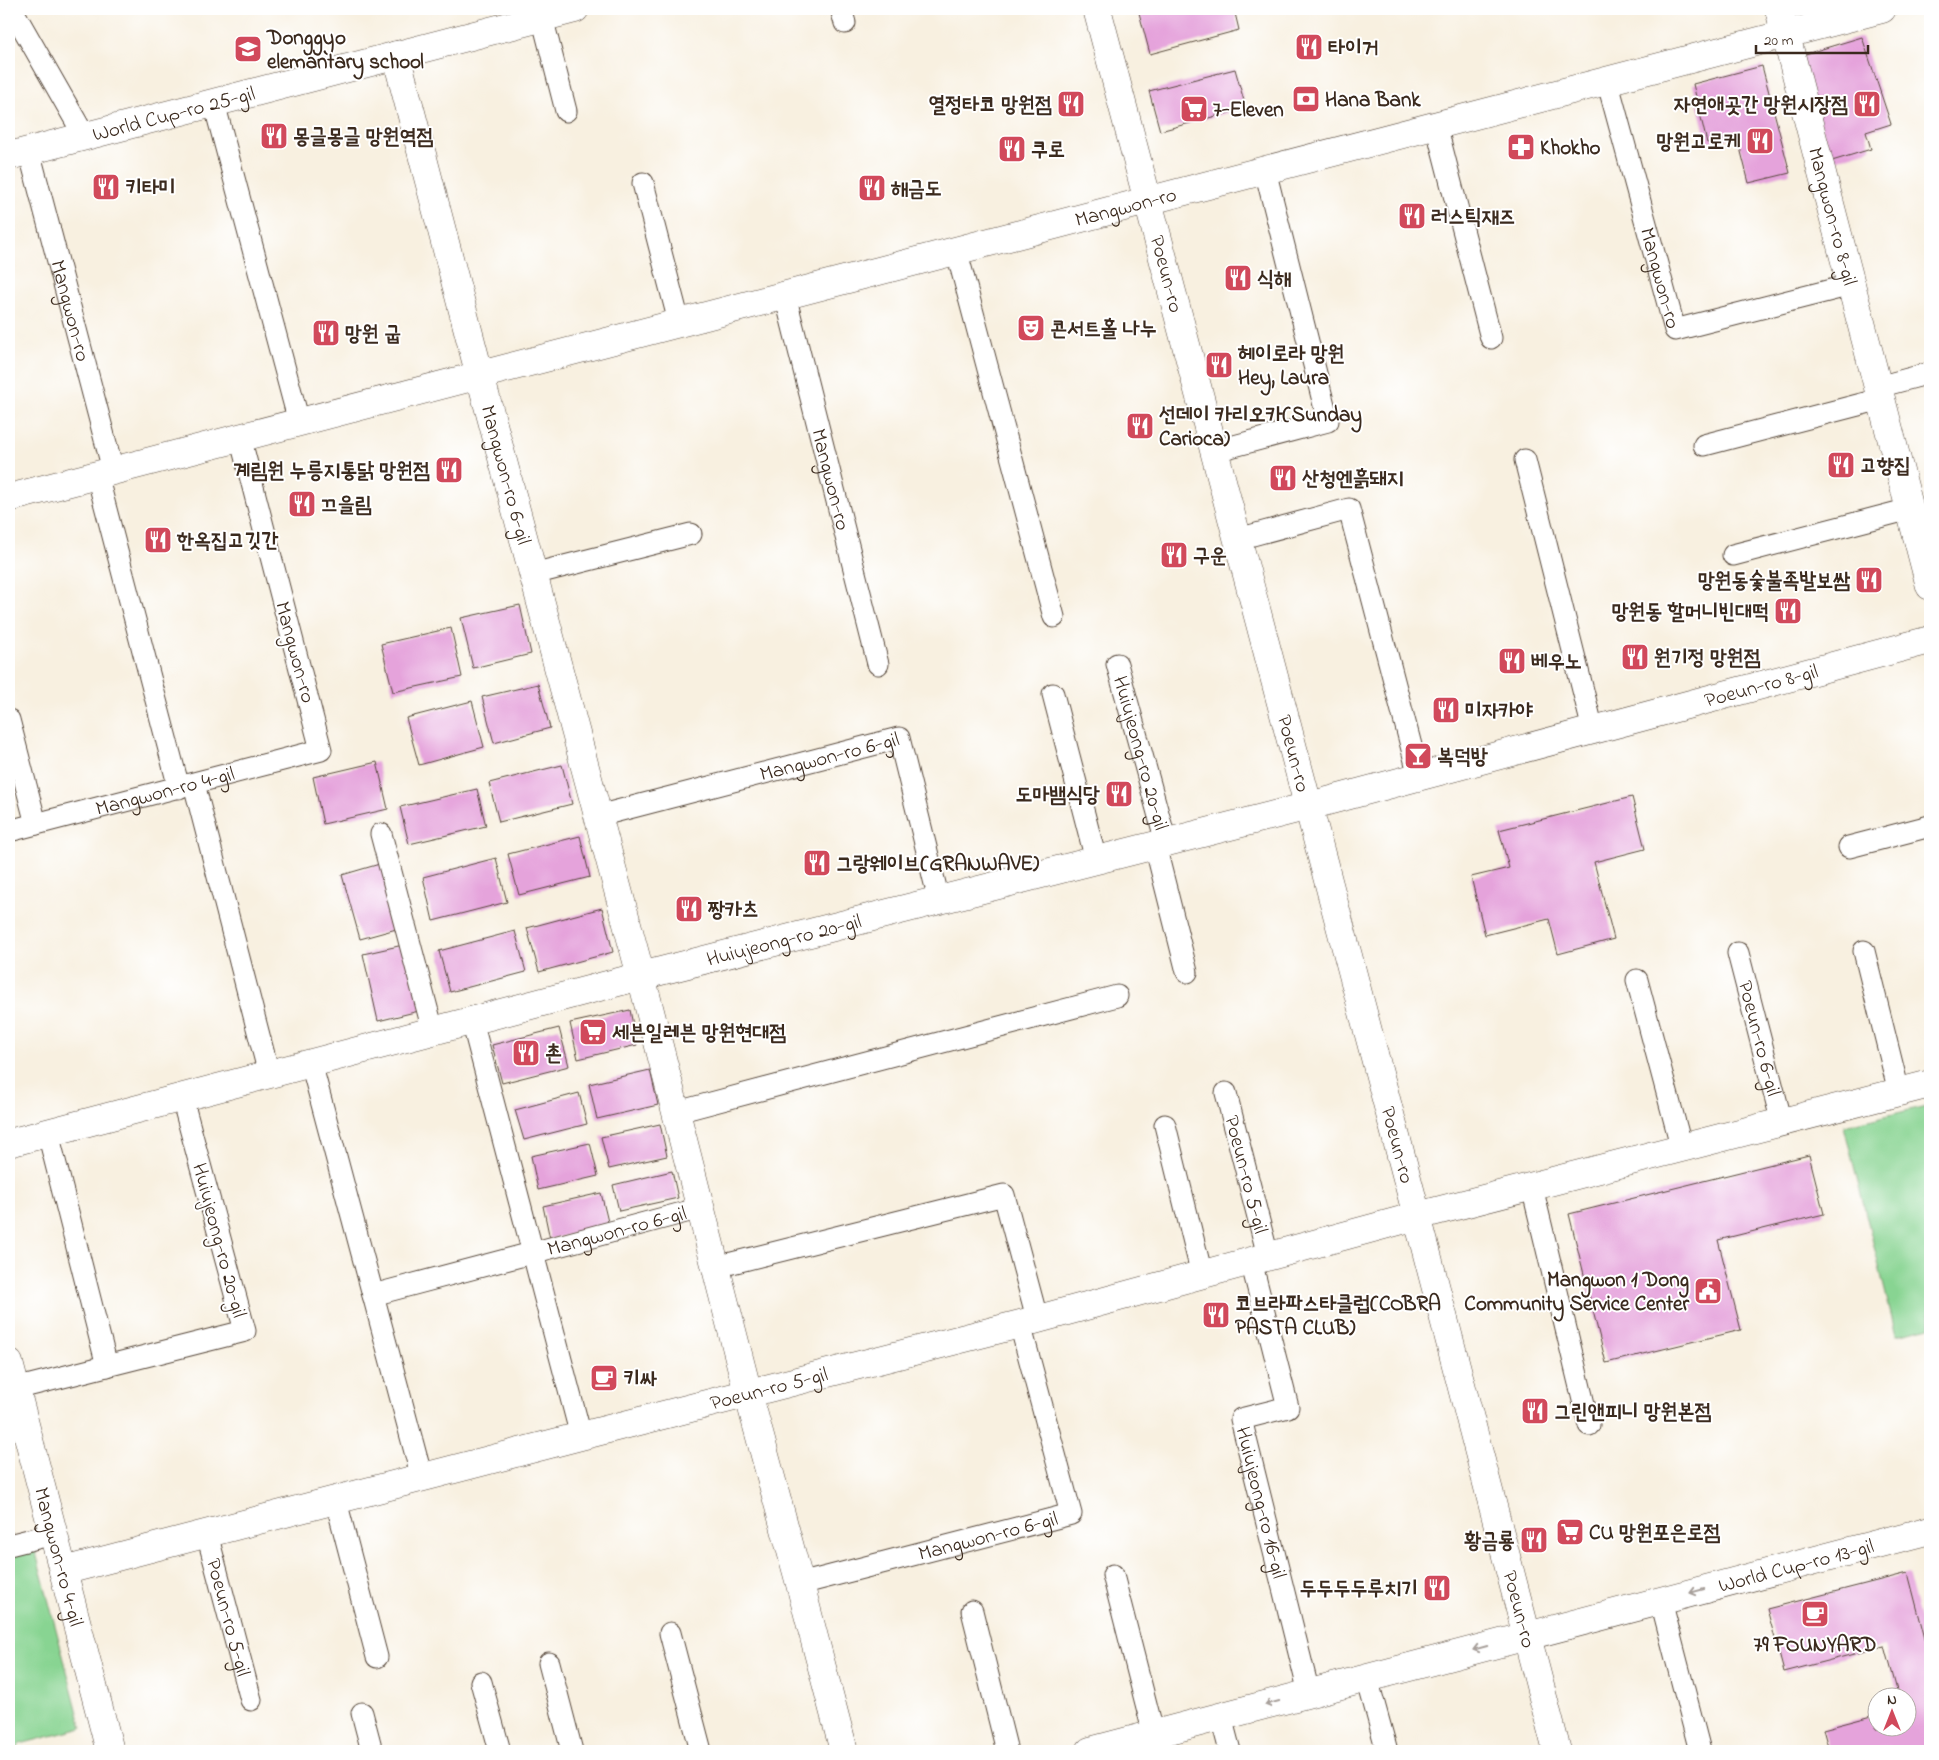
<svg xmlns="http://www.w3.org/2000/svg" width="1939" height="1760" font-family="'Indie Flower','Poor Story',sans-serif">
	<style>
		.green { fill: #88d492; stroke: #627f58 }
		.building { fill: #e5a3db }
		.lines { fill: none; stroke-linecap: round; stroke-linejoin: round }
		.lane-casing { stroke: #57483b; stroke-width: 23 }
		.street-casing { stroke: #57483b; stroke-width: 29 }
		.secondary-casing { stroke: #57483b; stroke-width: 29 }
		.lane { stroke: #fff; stroke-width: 21 }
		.street { stroke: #fff; stroke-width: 28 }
		.secondary { stroke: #fff; stroke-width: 28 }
		.oneway { stroke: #a79f9a }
		.labels { text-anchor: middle; stroke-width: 4; stroke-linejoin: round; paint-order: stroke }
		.poi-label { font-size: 21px; font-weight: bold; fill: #3b2a1e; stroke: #fff; text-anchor: start }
		.street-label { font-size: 21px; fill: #3b2a1e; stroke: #fff }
	</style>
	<rect width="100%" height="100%" fill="#fff"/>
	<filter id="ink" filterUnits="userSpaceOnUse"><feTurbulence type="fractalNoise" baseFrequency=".02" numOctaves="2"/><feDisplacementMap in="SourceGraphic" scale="10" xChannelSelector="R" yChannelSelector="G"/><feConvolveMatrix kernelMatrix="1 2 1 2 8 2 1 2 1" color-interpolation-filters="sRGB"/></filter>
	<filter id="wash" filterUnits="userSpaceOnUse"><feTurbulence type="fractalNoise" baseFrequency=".0096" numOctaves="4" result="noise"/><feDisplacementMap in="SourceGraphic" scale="20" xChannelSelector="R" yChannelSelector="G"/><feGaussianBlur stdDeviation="1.12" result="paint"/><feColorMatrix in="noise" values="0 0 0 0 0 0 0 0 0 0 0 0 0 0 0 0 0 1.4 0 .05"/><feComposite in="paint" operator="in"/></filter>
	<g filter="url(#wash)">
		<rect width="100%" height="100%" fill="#f8f0e0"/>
		<g class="green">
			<path d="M1930 1105V1327L1896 1335 1844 1126Z"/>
			<path d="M35 1549 82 1728 20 1744 14 1751H9V1556Z"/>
		</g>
		<g id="blocks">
			<g class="building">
				<path d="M1138 9H1234L1239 30 1150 54Z"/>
				<path d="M1862 37 1891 124 1866 132 1871 149 1832 161 1799 56Z"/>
				<path d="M1762 66 1790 173 1749 183 1737 136 1707 143 1693 84Z"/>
				<path d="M1235 69 1246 108 1160 131 1149 91Z"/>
				<path d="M520 605 531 654 473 668 461 618Z"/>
				<path d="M451 628 462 677 393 692 381 644Z"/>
				<path d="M538 684 550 728 494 743 482 697Z"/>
				<path d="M472 701 484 747 419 765 406 718Z"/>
				<path d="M377 762 388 809 323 824 313 777Z"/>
				<path d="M562 765 572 804 499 822 489 783Z"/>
				<path d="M477 789 486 826 409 844 400 807Z"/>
				<path d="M1632 797 1645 849 1594 862 1614 939 1558 954 1549 919 1485 935 1471 877 1509 868 1499 830Z"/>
				<path d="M580 836 590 877 519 895 508 854Z"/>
				<path d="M496 858 507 902 433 921 423 877Z"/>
				<path d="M383 863 400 928 360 939 342 875Z"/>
				<path d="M602 908 613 952 539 972 527 928Z"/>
				<path d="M515 931 526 972 450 992 439 951Z"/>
				<path d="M403 945 423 1010 378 1021 363 954Z"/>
				<path d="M630 1010 637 1045 578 1059 570 1023Z"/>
				<path d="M559 1028 569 1066 502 1083 492 1045Z"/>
				<path d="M650 1070 658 1105 597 1119 589 1084Z"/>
				<path d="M579 1093 587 1124 524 1140 515 1110Z"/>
				<path d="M660 1124 667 1156 609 1169 601 1137Z"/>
				<path d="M590 1143 598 1176 538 1190 531 1156Z"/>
				<path d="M1809 1155 1824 1214 1718 1240 1741 1330 1606 1363 1569 1214Z"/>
				<path d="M672 1171 678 1198 619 1211 613 1185Z"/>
				<path d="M601 1193 609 1226 550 1239 543 1206Z"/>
				<path d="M1908 1573 1930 1658V1751H1829L1823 1729 1876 1715V1728H1906V1698H1899L1885 1646 1784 1672 1767 1609Z"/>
			</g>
		</g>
	</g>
	<g filter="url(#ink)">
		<use href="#blocks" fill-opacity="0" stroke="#57483b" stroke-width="1"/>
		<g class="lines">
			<defs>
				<g id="lane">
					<path d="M12 9 85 137"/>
					<path d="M841 9 845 23"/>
					<path d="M542 17 566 111"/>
					<path id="s1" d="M1607 80 1675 330 1851 285"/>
					<path d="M214 103 299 422"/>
					<path d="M1436 125 1491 338"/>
					<path id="s2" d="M29 151 113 470"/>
					<path d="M643 183 679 322"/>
					<path d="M956 249 1054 617"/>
					<path id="s3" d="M785 295 878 664"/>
					<path d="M1878 387 1930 373"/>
					<path d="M1704 445 1881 399"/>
					<path d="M1215 451 1328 421 1265 170"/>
					<path d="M1525 460 1593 730"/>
					<path d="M97 475 179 788"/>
					<path d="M1238 539 1349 509 1419 776"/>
					<path d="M1733 555 1910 509"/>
					<path d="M533 574 691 534"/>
					<path id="s4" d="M1117 664 1166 842"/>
					<path d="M1053 694 1096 860"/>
					<path d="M9 720 36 824"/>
					<path d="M194 784 269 1074"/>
					<path id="s5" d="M598 816 899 738 939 900"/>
					<path id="s6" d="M9 831 321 750 240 437"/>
					<path d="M381 834 433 1031"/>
					<path d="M1155 845 1187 972"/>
					<path d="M1849 847 1930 826"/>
					<path d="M1864 951 1899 1092"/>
					<path id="s7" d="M1738 953 1782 1123"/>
					<path d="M1637 980 1682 1149"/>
					<path d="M472 1021 581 1436"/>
					<path d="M311 1063 422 1478"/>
					<path id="s8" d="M1226 1093 1268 1256"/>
					<path d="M677 1112 1117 996"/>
					<path d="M1165 1125 1202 1275"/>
					<path d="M48 1133 107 1366"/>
					<path d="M1532 1187 1589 1425"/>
					<path id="s9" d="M1251 1261 1288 1407 1241 1419 1309 1693"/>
					<path d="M716 1267 1004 1195 1037 1318"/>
					<path id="s10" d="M373 1295 701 1208"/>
					<path d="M15 1389 245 1331 182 1098"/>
					<path d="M336 1501 377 1657"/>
					<path id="s11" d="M207 1534 251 1700"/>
					<path d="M9 1545 53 1534"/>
					<path d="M1113 1575 1154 1735"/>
					<path id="s12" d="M800 1584 1071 1514 1020 1324"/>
					<path d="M1661 1601 1700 1751"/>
					<path d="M972 1611 1007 1751"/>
					<path d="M670 1633 701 1751"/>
					<path d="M549 1663 572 1751"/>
					<path d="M1367 1678 1387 1751"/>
					<path d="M481 1682 500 1751"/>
					<path d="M362 1713 372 1751"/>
					<path d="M1221 1717 1230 1751"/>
				</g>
				<g id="street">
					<path id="s13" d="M1779 9 1930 586"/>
					<path id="s14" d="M396 55 475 357 641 976 748 1393 800 1584 844 1751"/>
					<path id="s15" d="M9 156 575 9"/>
					<path id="s16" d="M9 1143 641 976 1309 806 1930 640"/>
					<path id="s17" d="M9 1363 110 1751"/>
					<path id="s18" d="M63 1571 581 1436 1020 1324 1417 1216 1930 1084"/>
					<path id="s19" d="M1090 1751 1930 1530"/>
				</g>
				<g id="secondary">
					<path id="s20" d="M1097 9 1417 1216 1557 1751"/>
					<path id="s21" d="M9 498 1882 9"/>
				</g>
			</defs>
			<use href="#lane" class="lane-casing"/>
			<use href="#street" class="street-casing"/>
			<use href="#secondary" class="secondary-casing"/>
			<use href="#lane" class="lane"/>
			<use href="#street" class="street"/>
			<use href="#secondary" class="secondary"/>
		</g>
		<defs><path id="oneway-shaft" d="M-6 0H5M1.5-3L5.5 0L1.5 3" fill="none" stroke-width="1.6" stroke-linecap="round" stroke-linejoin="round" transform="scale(1.25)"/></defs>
		<g class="oneway">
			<use href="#oneway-shaft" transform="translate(1697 1591) rotate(165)"/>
			<use href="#oneway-shaft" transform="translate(1480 1648) rotate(165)"/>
			<use href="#oneway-shaft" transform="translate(1272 1703) rotate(165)"/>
		</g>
	</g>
	<defs>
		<symbol id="restaurant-square" viewBox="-11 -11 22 22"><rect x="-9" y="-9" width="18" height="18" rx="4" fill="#d1495b" stroke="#fff"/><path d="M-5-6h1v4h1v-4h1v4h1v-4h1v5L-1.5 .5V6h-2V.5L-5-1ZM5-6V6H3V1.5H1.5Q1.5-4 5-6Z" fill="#fff"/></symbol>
		<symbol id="school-square" viewBox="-11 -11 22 22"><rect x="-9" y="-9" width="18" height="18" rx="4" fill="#d1495b" stroke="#fff"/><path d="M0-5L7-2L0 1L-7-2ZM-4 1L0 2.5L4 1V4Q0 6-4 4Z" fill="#fff"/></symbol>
		<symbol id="bank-square" viewBox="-11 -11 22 22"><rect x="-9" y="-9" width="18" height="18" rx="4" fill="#d1495b" stroke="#fff"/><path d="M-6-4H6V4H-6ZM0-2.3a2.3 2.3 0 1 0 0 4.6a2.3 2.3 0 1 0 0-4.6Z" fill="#fff"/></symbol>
		<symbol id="supermarket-square" viewBox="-11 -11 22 22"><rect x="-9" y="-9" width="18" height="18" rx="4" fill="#d1495b" stroke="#fff"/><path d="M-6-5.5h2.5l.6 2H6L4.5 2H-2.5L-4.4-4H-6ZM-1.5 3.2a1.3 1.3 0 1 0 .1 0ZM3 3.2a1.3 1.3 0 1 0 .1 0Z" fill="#fff"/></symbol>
		<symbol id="pharmacy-square" viewBox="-11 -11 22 22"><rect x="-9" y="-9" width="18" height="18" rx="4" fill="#d1495b" stroke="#fff"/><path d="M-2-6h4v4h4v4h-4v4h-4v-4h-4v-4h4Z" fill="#fff"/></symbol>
		<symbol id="theatre-square" viewBox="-11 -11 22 22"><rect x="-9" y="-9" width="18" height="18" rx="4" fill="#d1495b" stroke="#fff"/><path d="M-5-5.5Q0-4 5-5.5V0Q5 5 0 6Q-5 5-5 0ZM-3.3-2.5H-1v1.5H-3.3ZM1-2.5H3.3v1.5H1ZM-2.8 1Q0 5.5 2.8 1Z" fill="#fff"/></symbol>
		<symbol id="bar-square" viewBox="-11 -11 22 22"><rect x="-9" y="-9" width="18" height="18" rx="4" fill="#d1495b" stroke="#fff"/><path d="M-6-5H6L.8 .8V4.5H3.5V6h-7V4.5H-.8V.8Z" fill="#fff"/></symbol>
		<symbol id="civic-square" viewBox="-11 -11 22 22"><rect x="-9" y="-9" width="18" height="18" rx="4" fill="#d1495b" stroke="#fff"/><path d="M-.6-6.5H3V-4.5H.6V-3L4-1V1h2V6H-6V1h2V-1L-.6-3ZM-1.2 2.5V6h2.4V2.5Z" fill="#fff"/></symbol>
		<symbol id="cafe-square" viewBox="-11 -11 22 22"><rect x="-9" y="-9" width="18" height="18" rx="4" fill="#d1495b" stroke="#fff"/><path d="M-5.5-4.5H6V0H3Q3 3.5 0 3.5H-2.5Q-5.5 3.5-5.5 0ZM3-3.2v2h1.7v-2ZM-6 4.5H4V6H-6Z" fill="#fff"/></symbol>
	</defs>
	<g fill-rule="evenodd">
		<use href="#restaurant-square" x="1293" y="31" width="32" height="32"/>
		<use href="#school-square" x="232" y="33" width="32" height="32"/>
		<use href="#bank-square" x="1290" y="83" width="32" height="32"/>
		<use href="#restaurant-square" x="1055" y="88" width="32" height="32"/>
		<use href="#restaurant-square" x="1851" y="88" width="32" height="32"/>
		<use href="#supermarket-square" x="1178" y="93" width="32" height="32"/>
		<use href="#restaurant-square" x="258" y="120" width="32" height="32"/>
		<use href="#restaurant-square" x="1744" y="125" width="32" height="32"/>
		<use href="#pharmacy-square" x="1505" y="131" width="32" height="32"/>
		<use href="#restaurant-square" x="996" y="133" width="32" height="32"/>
		<use href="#restaurant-square" x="90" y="171" width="32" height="32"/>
		<use href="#restaurant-square" x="856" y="172" width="32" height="32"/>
		<use href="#restaurant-square" x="1396" y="200" width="32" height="32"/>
		<use href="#restaurant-square" x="1222" y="262" width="32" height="32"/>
		<use href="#theatre-square" x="1015" y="312" width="32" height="32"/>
		<use href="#restaurant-square" x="310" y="317" width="32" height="32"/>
		<use href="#restaurant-square" x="1203" y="349" width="32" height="32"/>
		<use href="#restaurant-square" x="1124" y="410" width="32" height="32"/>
		<use href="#restaurant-square" x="1825" y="449" width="32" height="32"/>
		<use href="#restaurant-square" x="433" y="454" width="32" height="32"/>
		<use href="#restaurant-square" x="1267" y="462" width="32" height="32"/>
		<use href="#restaurant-square" x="286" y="488" width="32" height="32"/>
		<use href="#restaurant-square" x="142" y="524" width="32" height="32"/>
		<use href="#restaurant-square" x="1158" y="539" width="32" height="32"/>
		<use href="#restaurant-square" x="1853" y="564" width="32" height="32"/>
		<use href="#restaurant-square" x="1772" y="595" width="32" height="32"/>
		<use href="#restaurant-square" x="1619" y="641" width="32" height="32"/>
		<use href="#restaurant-square" x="1496" y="645" width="32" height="32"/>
		<use href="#restaurant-square" x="1430" y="694" width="32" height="32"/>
		<use href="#bar-square" x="1402" y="740" width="32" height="32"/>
		<use href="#restaurant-square" x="1103" y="778" width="32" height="32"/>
		<use href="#restaurant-square" x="801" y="847" width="32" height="32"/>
		<use href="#restaurant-square" x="673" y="893" width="32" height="32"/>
		<use href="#supermarket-square" x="577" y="1016" width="32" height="32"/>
		<use href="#restaurant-square" x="510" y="1037" width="32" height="32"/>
		<use href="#civic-square" x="1692" y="1275" width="32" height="32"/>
		<use href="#restaurant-square" x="1200" y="1299" width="32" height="32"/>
		<use href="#cafe-square" x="588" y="1362" width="32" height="32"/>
		<use href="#restaurant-square" x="1519" y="1395" width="32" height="32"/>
		<use href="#supermarket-square" x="1554" y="1516" width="32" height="32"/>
		<use href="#restaurant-square" x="1518" y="1524" width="32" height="32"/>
		<use href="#restaurant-square" x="1421" y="1572" width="32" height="32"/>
		<use href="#cafe-square" x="1799" y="1598" width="32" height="32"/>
	</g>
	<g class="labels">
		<g class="poi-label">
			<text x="267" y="44">Donggyo<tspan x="267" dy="24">elemantary school</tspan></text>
			<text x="1328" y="54">타이거</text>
			<text x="1325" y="106">Hana Bank</text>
			<text x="1052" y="111" text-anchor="end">열정타코 망원점</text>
			<text x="1848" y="111" text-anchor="end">자연애곳간 망원시장점</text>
			<text x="1213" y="116">7-Eleven</text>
			<text x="293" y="143">몽글몽글 망원역점</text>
			<text x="1741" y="148" text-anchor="end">망원고로케</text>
			<text x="1540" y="154">Khokho</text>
			<text x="1031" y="156">쿠로</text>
			<text x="125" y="194">키타미</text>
			<text x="891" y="195">해금도</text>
			<text x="1431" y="223">러스틱재즈</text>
			<text x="1257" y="285">식해</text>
			<text x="1050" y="335">콘서트홀 나누</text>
			<text x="345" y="340">망원 굽</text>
			<text x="1238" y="360">헤이로라 망원<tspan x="1238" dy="24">Hey, Laura</tspan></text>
			<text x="1159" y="421">선데이 카리오카(Sunday<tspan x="1159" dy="24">Carioca)</tspan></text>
			<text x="1860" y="472">고향집</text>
			<text x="430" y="477" text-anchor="end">계림원 누릉지통닭 망원점</text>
			<text x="1302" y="485">산청엔흙돼지</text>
			<text x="321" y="511">끄을림</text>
			<text x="177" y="547">한옥집고깃간</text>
			<text x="1193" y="562">구운</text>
			<text x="1850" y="587" text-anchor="end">망원동숯불족발보쌈</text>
			<text x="1769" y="618" text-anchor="end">망원동 할머니빈대떡</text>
			<text x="1654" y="664">원기정 망원점</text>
			<text x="1531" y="668">베우노</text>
			<text x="1465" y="717">미자카야</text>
			<text x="1437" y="763">복덕방</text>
			<text x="1100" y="801" text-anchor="end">도마뱀식당</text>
			<text x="836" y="870">그랑웨이브(GRANWAVE)</text>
			<text x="708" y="916">짱카츠</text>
			<text x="612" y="1039">세븐일레븐 망원현대점</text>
			<text x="545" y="1060">촌</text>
			<text x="1689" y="1286" text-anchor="end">Mangwon 1 Dong<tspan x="1689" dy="24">Community Service Center</tspan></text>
			<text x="1235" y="1310">코브라파스타클럽(COBRA<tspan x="1235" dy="24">PASTA CLUB)</tspan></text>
			<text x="623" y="1385">키싸</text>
			<text x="1554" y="1418">그린앤피니 망원본점</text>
			<text x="1589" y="1539">CU 망원포은로점</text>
			<text x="1515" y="1547" text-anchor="end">황금룡</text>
			<text x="1418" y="1595" text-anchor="end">두두두두루치기</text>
			<text x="1815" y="1651" text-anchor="middle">79 FOUNYARD</text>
		</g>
		<g class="street-label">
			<text dy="7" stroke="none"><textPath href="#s15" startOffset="170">World Cup-ro 25-gil</textPath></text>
			<text dy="7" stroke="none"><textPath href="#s21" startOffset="1154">Mangwon-ro</textPath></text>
			<text dy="7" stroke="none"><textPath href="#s13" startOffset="214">Mangwon-ro 8-gil</textPath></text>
			<text dy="7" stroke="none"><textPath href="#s1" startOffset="205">Mangwon-ro</textPath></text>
			<text dy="7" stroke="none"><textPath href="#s20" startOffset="274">Poeun-ro</textPath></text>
			<text dy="7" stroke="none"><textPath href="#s2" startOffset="165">Mangwon-ro</textPath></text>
			<text dy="7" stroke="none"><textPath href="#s14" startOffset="434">Mangwon-ro 6-gil</textPath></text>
			<text dy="7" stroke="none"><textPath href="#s3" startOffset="190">Mangwon-ro</textPath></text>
			<text transform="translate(296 652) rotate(75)" y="7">Mangwon-ro</text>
			<text dy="7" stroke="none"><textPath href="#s16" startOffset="1811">Poeun-ro 8-gil</textPath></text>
			<text dy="7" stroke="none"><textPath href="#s4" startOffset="92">Huiujeong-ro 20-gil</textPath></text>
			<text dy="7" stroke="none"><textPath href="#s20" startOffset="770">Poeun-ro</textPath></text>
			<text dy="7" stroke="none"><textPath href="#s5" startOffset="239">Mangwon-ro 6-gil</textPath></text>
			<text dy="7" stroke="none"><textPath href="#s6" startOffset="161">Mangwon-ro 4-gil</textPath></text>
			<text dy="7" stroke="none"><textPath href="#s16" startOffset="801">Huiujeong-ro 20-gil</textPath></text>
			<text dy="7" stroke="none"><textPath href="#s7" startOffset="88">Poeun-ro 6-gil</textPath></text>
			<text dy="7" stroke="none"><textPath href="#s20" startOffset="1175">Poeun-ro</textPath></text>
			<text dy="7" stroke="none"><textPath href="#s8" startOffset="84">Poeun-ro 5-gil</textPath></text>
			<text dy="7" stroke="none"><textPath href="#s10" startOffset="252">Mangwon-ro 6-gil</textPath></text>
			<text transform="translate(220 1240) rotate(75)" y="7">Huiujeong-ro 20-gil</text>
			<text dy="7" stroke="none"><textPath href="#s18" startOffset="729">Poeun-ro 5-gil</textPath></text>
			<text dy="7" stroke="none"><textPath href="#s9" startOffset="285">Huiujeong-ro 16-gil</textPath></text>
			<text dy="7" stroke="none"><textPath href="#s12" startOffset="194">Mangwon-ro 6-gil</textPath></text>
			<text dy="7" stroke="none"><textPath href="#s17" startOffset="200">Mangwon-ro 4-gil</textPath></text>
			<text dy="7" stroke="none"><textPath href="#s19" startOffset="730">World Cup-ro 13-gil</textPath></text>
			<text dy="7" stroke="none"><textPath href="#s20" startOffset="1655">Poeun-ro</textPath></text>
			<text dy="7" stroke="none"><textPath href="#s11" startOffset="86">Poeun-ro 5-gil</textPath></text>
		</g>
	</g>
	<rect width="1939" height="1760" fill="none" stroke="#fff" stroke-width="30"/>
	<g transform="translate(1892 1712)"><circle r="24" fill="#ffffff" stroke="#b1aaa5"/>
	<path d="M0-4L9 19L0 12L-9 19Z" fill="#d1495b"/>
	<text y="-8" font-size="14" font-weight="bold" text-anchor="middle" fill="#3b2a1e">N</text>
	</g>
	<path d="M1756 45v8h112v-8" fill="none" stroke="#3b2a1e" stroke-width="2.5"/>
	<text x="1764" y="45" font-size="15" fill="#3b2a1e" stroke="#ffffff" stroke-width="4" paint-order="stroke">20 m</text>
</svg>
